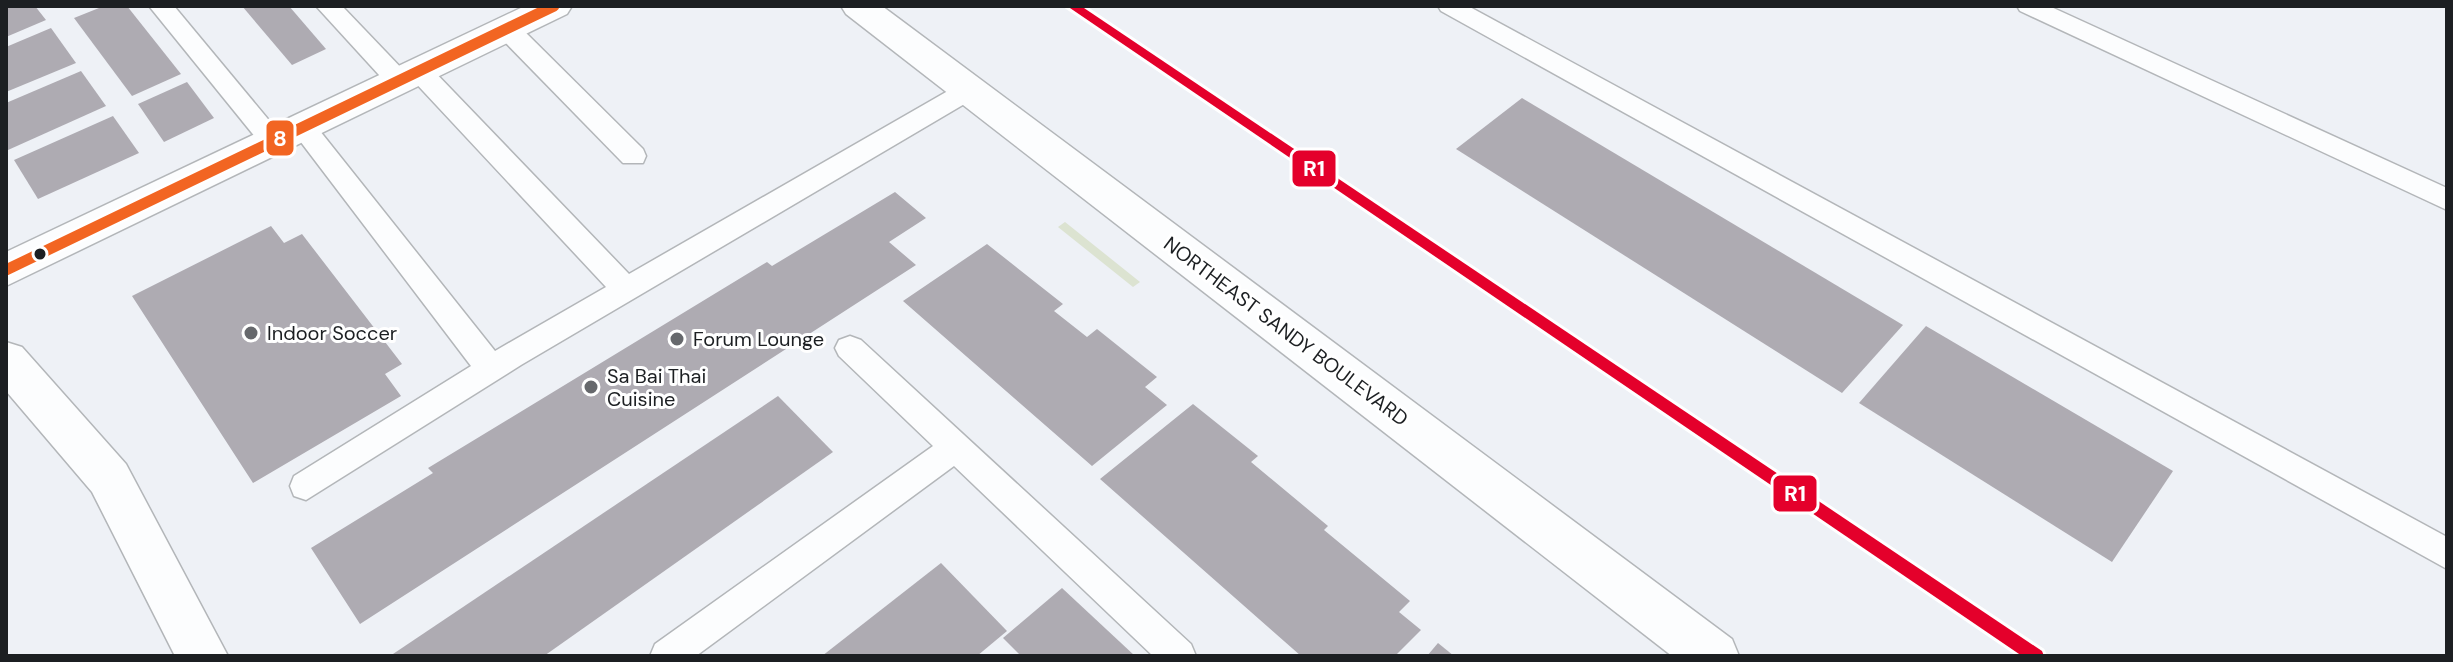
<svg xmlns="http://www.w3.org/2000/svg" width="2453" height="662" font-family="'DM Sans',sans-serif">
	<style>
		.green { fill: #dce3d1 }
		.building { fill: #aeabb2 }
		.lines { fill: none; stroke-linecap: round; stroke-linejoin: round }
		.service-casing { stroke: #b3b6b9; stroke-width: 3 }
		.minor-casing { stroke: #b3b6b9; stroke-width: 3 }
		.secondary-casing { stroke: #b3b6b9; stroke-width: 3 }
		.service { fill: #fcfdfe; fill-rule: evenodd }
		.minor { fill: #fcfdfe; fill-rule: evenodd }
		.secondary { fill: #fcfdfe; fill-rule: evenodd }
		.bus-1-casing { stroke: #fff; stroke-width: 16 }
		.bus-1 { stroke: #f26522; stroke-width: 11 }
		.rail-1-casing { stroke: #fff; stroke-width: 6 }
		.rail-1 { fill: #e4002b; fill-rule: evenodd }
		.bus-dot { fill: #1c1f22; stroke: #fff; stroke-width: 3 }
		.poi-dot { fill: #66686c; stroke: #fff; stroke-width: 3 }
		.labels { text-anchor: middle; stroke-width: 6; stroke-linejoin: round; paint-order: stroke }
		.street-label { font-size: 20px; fill: #1c1f22; stroke: #fff }
		.poi-label { font-size: 20px; fill: #1c1f22; stroke: #fff; text-anchor: start }
		.line-badge { stroke: #fff; stroke-width: 3 }
		.badge-label { font-size: 22px; text-anchor: middle; font-weight: bold; fill: #fff }
	</style>
	<rect width="100%" height="100%" fill="#eef1f6"/>
	<path class="green" d="M1065 222 1140 282 1133 287 1058 227Z"/>
	<g class="building">
		<path d="M6 6H35L46 20 6 37Z"/>
		<path d="M104 6H127L181 74 132 96 74 18Z"/>
		<path d="M242 6H289L326 49 292 65Z"/>
		<path d="M51 28 76 63 6 92V47Z"/>
		<path d="M81 71 106 106 8 150 6 103Z"/>
		<path d="M187 82 214 118 164 142 138 104Z"/>
		<path d="M1522 98 1903 325 1842 393 1456 149Z"/>
		<path d="M113 116 139 153 38 199 14 160Z"/>
		<path d="M895 192 926 218 889 242 916 265 360 624 311 548 433 473 428 468 767 262 772 266Z"/>
		<path d="M271 226 284 243 302 234 402 364 385 374 401 396 253 483 132 296Z"/>
		<path d="M987 244 1063 304 1054 311 1087 337 1097 329 1157 377 1145 387 1167 405 1092 466 903 301Z"/>
		<path d="M1926 326 2173 471 2112 562 1859 403Z"/>
		<path d="M778 396 833 452 544 656H390Z"/>
		<path d="M1193 404 1258 456 1251 462 1328 526 1324 530 1410 601 1399 612 1421 630 1395 656H1301L1100 479Z"/>
		<path d="M941 563 1007 631 977 656H822Z"/>
		<path d="M1062 588 1135 656H1021L1003 638Z"/>
		<path d="M1438 643 1454 656H1427Z"/>
	</g>
	<g class="lines">
		<defs>
			<g id="service">
				<path d="M149 6H174L282 136 286 142 282 148H264Z"/>
				<path d="M316 6H342L408 75 412 81 408 87H390Z"/>
				<path d="M1438 6H1468L2447 537V569L1441 11Z"/>
				<path d="M2017 6H2049L2447 188V210L2020 11Z"/>
				<path d="M507 21 516 23 643 149 646 156 643 163H623L498 35 495 29Z"/>
				<path d="M419 63 428 65 629 274 960 84H978L982 90 978 96 521 365 306 500 294 496 290 486 294 476 471 366 294 133 290 127 294 121H312L495 351 606 287 410 77 406 71 410 65Z"/>
				<path d="M850 336 861 340 1191 644 1196 656H1153L954 466 696 656H650L655 644 933 446 839 356 835 348 839 340Z"/>
			</g>
			<g id="minor">
				<path d="M525 6H572L567 14 6 286V252Z"/>
				<path d="M6 342 22 347 126 464 228 656H175L92 492 6 391Z"/>
			</g>
			<path id="secondary" d="M841 6H882L1732 639 1739 656H1672L846 14Z"/>
		</defs>
		<use href="#service" class="service-casing"/>
		<use href="#minor" class="minor-casing"/>
		<use href="#secondary" class="secondary-casing"/>
		<use href="#service" class="service"/>
		<use href="#minor" class="minor"/>
		<use href="#secondary" class="secondary"/>
		<defs>
			<path id="bus-1" d="M6 270 554 6"/>
		</defs>
		<use href="#bus-1" class="bus-1-casing"/>
		<use href="#bus-1" class="bus-1"/>
		<defs>
			<path id="rail-1" d="M1067 6H1081L2042 651 2044 656H2022Z"/>
		</defs>
		<use href="#rail-1" class="rail-1-casing"/>
		<use href="#rail-1" class="rail-1"/>
	</g>
	<circle class="bus-dot" cx="40" cy="254" r="7"/>
	<g class="poi-dot">
		<circle cx="251" cy="333" r="8"/>
		<circle cx="677" cy="339" r="8"/>
		<circle cx="591" cy="387" r="8"/>
	</g>
	<g class="labels">
		<g class="street-label">
			<text transform="translate(1286 331) rotate(37)" y="7">NORTHEAST SANDY BOULEVARD</text>
		</g>
		<g class="poi-label">
			<text x="267" y="340">Indoor Soccer</text>
			<text x="693" y="346">Forum Lounge</text>
			<text x="607" y="383">Sa Bai Thai<tspan x="607" dy="23">Cuisine</tspan></text>
		</g>
	</g>
	<g class="line-badge">
		<rect x="265" y="119" width="30" height="38" rx="8" fill="#f26522"/>
		<rect x="1291" y="149" width="46" height="39" rx="8" fill="#e4002b"/>
		<rect x="1772" y="474" width="46" height="39" rx="8" fill="#e4002b"/>
	</g>
	<g class="badge-label">
		<text x="280" y="146">8</text>
		<text x="1314" y="176">R1</text>
		<text x="1795" y="501">R1</text>
	</g>
	<rect width="2453" height="662" fill="none" stroke="#1c1f22" stroke-width="16"/>
</svg>
